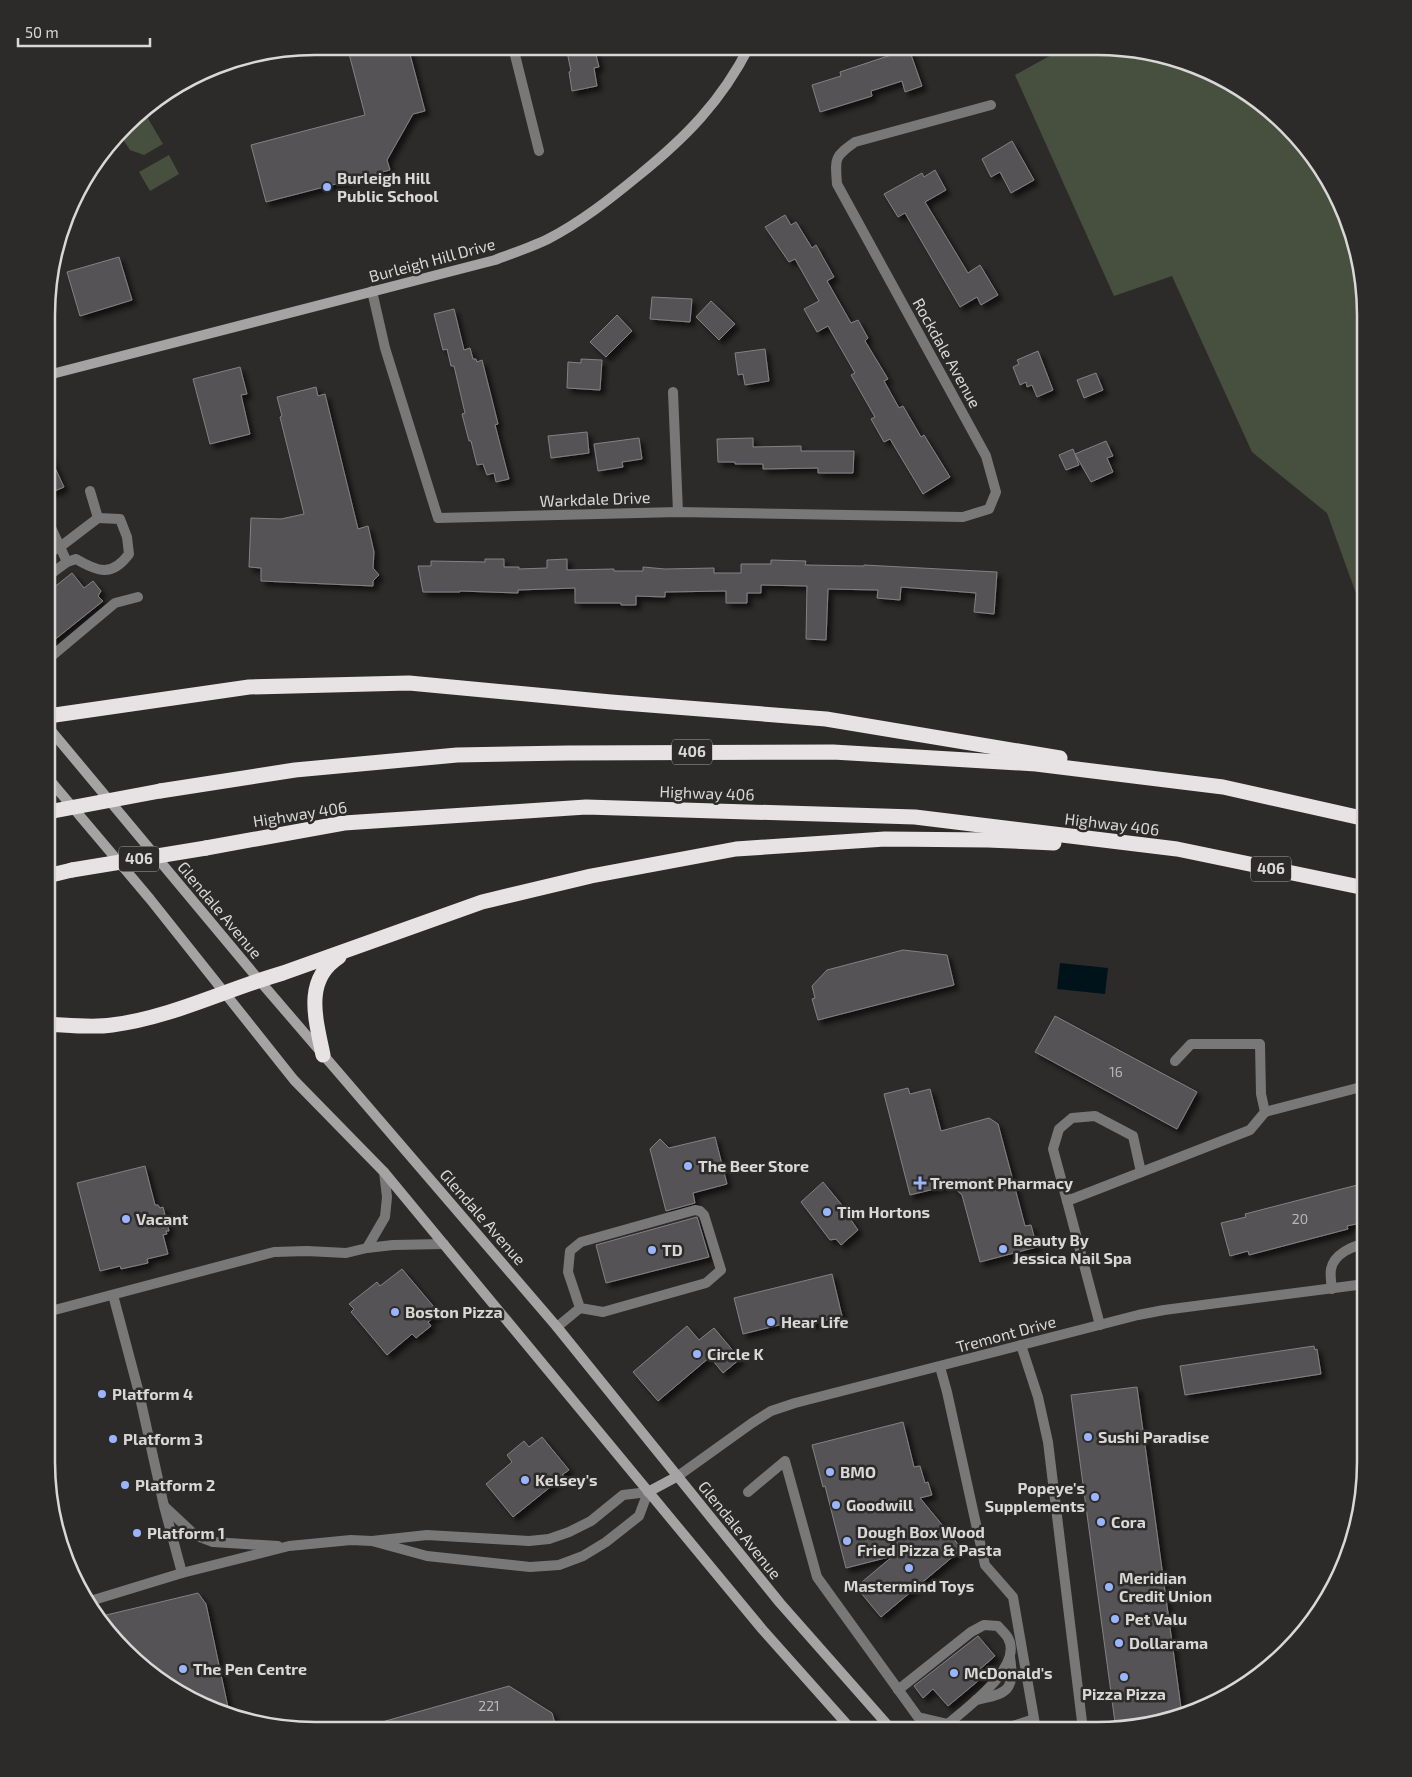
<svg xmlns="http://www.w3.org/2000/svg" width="1412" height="1777" font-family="'Exo 2',sans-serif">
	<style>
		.green { fill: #474f3f }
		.water { fill: #00131b }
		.building { fill: #555356; stroke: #838184; filter: url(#shadow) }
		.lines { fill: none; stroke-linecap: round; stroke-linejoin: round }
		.lane { stroke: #797878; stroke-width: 10 }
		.street { stroke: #797878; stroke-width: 10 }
		.secondary { stroke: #a5a3a3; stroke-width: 10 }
		.highway { stroke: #e7e2e3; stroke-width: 15 }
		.highway-bridge { stroke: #e7e2e3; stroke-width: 15 }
		.poi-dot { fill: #9ab5fd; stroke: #2d2b29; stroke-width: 2 }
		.labels { text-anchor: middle; stroke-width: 5; stroke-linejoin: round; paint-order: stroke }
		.number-label { font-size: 14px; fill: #b8b7b7 }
		.shield { fill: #2d2b29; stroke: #a5a4a3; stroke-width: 1 }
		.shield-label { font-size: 15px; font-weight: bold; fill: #d9d8d7 }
		.poi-label { font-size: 16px; font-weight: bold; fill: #d9d8d7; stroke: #2d2b29; text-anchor: start }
		.street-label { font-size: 16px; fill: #d9d8d7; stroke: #2d2b29 }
		.rim { fill: none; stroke: #d9d8d7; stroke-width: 2.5 }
	</style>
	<defs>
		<filter id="shadow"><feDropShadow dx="4.5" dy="4.5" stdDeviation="2.5" flood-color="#0009"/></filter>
	</defs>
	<rect width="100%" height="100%" fill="#2d2b29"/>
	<g class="green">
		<path d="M1064 48 1132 49 1199 67 1246 92 1273 115 1322 182 1337 199 1356 245 1366 315V621L1327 513 1252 452 1172 276 1114 296 1015 75Z"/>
		<path d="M143 110 163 144 144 155 130 150 120 135 138 113Z"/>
		<path d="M169 155 179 174 150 191 139 172Z"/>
	</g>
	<path class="water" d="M1060 963 1108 968 1105 994 1057 989Z"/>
	<g class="building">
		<path d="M347 46 408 47 425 111 413 114 387 160 390 170 266 202 251 145 365 115Z"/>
		<path d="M566 47H586L587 52 595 51 599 67 594 68 597 86 572 91 569 72 571 71Z"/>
		<path d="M909 49 922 86 905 92 902 81 871 91 872 96 820 112 812 85 841 76 840 72Z"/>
		<path d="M1012 141 1034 180 1011 193 1000 172 991 177 982 159Z"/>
		<path d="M935 170 946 190 925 202 968 273 980 265 998 295 981 305 977 297 960 307 905 213 898 217 884 194 922 173 924 177Z"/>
		<path d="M785 215 791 225 796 222 812 248 816 245 834 277 827 281 851 323 858 320 868 338 865 341 888 379 884 381 899 408 903 406 921 437 924 435 950 477 923 494 890 439 884 442 871 419 875 417 851 375 855 373 828 326 817 332 804 309 819 301 795 259 789 262 765 227Z"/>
		<path d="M119 257 132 300 80 316 67 272Z"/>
		<path d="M652 297 692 299 690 322 650 319Z"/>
		<path d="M711 301 735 324 719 340 696 317Z"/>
		<path d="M454 309 464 350 470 348 473 359H476L477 362 482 360 498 424 495 425 509 479 496 482 494 473 487 475 483 464 477 465 471 441H469L462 414 465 413 454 366H451L447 349 443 350 434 314Z"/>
		<path d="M617 315 632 331 606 357 590 342Z"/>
		<path d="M765 349 769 381 745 385 743 374 738 375 735 353Z"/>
		<path d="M1038 351 1053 390 1037 397 1032 385 1027 387 1026 382 1020 385 1013 367 1019 364 1017 360Z"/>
		<path d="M581 359 602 360 600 390 567 388 568 362 581 363Z"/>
		<path d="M240 367 247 394 241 395 250 434 210 444 193 379Z"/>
		<path d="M1096 373 1103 390 1084 398 1077 380Z"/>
		<path d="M316 387 318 396 325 394 358 529 368 526 374 552 373 568 379 575 373 581V586L261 581V568L249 567 251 518 281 519 304 514 280 417 282 416 277 397Z"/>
		<path d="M587 432 589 453 551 458 548 436Z"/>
		<path d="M639 438 642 459 622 462 623 467 598 471 594 444Z"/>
		<path d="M753 438V447L801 446V451H854L853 473H818V468L763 469V464H735V462H718L717 439Z"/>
		<path d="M1106 441 1113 456 1107 458 1113 472 1091 482 1075 454Z"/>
		<path d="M1073 449 1079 465 1066 470 1059 455Z"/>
		<path d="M48 453 64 487 48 494Z"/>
		<path d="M485 559H504V567H519V569L547 568V560L567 559V570L614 569V571H643V567L665 569 714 568V573H741V564H771V560L806 561 805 565 864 566V565L997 572 994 614 974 612 976 593 901 587 900 600 877 598 878 590 828 589 826 640 806 639 807 586 761 585V593H747V603H726V591L665 592V597L636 596V605H621V603H575V588L518 590V593L460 591V592H423L418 566H431V561L485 562Z"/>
		<path d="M72 573 84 588 93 581 101 591 98 596 103 601 48 645V592Z"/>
		<path d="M903 950 947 955 954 985 818 1020 812 999 815 998 812 986 827 970Z"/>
		<path d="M1055 1016 1197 1092 1177 1129 1035 1052Z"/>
		<path d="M908 1088 910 1094 930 1089 941 1131 989 1118 998 1124 1025 1226 1031 1225 1037 1247 980 1262 962 1195 951 1185 910 1195 884 1094Z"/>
		<path d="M715 1137 727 1184 693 1193 695 1203 666 1211 650 1149 660 1139 669 1148Z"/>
		<path d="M145 1166 155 1205H158L160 1208 163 1207 169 1231H166L167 1234 163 1235 168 1254 147 1259 148 1263 121 1269 120 1266 100 1271 77 1183Z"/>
		<path d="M823 1182 846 1210V1213L858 1230 841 1245 836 1239 830 1240 801 1202Z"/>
		<path d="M1365 1183V1222L1347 1226 1348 1229 1249 1255 1248 1251 1230 1256 1221 1223 1246 1217 1245 1214Z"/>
		<path d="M697 1217 709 1257 606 1283 596 1245Z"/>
		<path d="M402 1269 439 1313 428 1322 431 1326 416 1338 412 1334 387 1355 351 1312 354 1309 349 1304 377 1282 380 1286Z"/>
		<path d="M832 1274 842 1316 808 1325 807 1318 743 1334 734 1298Z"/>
		<path d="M687 1326 699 1340 714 1328 740 1359 723 1373 710 1357 658 1401 633 1372Z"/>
		<path d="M1314 1346 1315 1350 1317 1349 1321 1374 1185 1395 1180 1366Z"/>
		<path d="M1137 1387 1182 1715 1167 1722 1116 1730 1071 1395Z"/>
		<path d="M903 1422 914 1467 920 1466 925 1483 928 1482 932 1495 920 1498 962 1549 881 1617 856 1587 893 1556 846 1568 825 1486 823 1487 812 1445Z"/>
		<path d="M542 1437 569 1470 562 1475 564 1476 513 1517 486 1484 512 1462 507 1455 524 1441 529 1447Z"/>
		<path d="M198 1593 206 1604 230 1717 166 1686 125 1652 98 1617Z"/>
		<path d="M978 1636 995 1656 979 1670 984 1676 948 1706 933 1689 923 1698 914 1686Z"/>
		<path d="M509 1686 552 1713 557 1730H368V1726Z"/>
	</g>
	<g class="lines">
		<g class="lane">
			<path d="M48 521 67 562"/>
			<path d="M48 553 60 547 98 518 90 491"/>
			<path d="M48 576 67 562 76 559C98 572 112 577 129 554L127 537 120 519 98 518"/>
			<path d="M48 655H53L115 603 138 597"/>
			<path d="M1265 1112 1365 1086"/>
			<path d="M1067 1201 1053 1149 1059 1129 1072 1118 1095 1116 1133 1136 1141 1172"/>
			<path d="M367 1248 385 1217 387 1197 384 1172"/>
			<path d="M1332 1289C1331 1282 1330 1275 1331 1269 1334 1254 1352 1246 1365 1244"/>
			<path d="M113 1295 139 1393 164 1506 182 1573"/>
			<path d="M47 1312 274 1252 307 1251 346 1253 367 1248 393 1245 444 1244"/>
			<path d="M1100 1325 1067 1201 1250 1130 1265 1112 1261 1094 1260 1044H1191L1175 1061"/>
			<path d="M557 1327 580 1308 603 1312 706 1283 721 1270 704 1215 700 1211 695 1210 581 1242 570 1251 568 1272 580 1308"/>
			<path d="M1021 1345 1038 1397 1048 1442 1083 1730"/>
			<path d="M940 1367 947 1392 985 1565 1013 1597 1036 1730"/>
			<path d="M748 1492 785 1461 817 1577 918 1717 948 1724 953 1730"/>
			<path d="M165 1507 195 1535 213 1542 278 1546"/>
			<path d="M87 1602 182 1573 289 1546 351 1540 372 1541 427 1535 529 1541 549 1539 569 1532 591 1521 623 1495 648 1492 639 1516 606 1542 583 1556 559 1565 530 1567 427 1556 372 1541"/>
			<path d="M898 1690 971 1632 984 1625 998 1626C1001 1630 1006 1634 1008 1638 1024 1667 966 1708 948 1724"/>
			<path d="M976 1700C1008 1694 1015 1690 1010 1657"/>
			<path d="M1001 1730 1034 1719"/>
		</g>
		<g class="street">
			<path d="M513 47 539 151"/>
			<path d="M372 291 385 348 438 518 678 512 963 517 989 509 996 492 986 456 837 184C835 158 834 157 855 142L991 105"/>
			<path d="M673 392 678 512"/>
			<path d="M678 1476 752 1423 771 1411 795 1403 1138 1315 1164 1310 1365 1284"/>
		</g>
		<g class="secondary">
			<path d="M48 375 495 260C513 253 532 247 548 239 581 222 610 199 638 176 685 138 721 102 749 47"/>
			<path d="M48 727 259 980 557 1327 780 1603 892 1730"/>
			<path d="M48 778 150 899 294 1080 384 1172 762 1629 852 1730"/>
			<path d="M648 1492 678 1476"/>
		</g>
		<g class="highway">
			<path d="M48 716 249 687 409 683 611 702 826 719 1060 758"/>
			<path d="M160 791 295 770 457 755 568 753 833 752 1036 764 1223 787 1366 819"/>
			<path d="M206 848 344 823 586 807 915 817 1177 849 1365 888"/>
			<path d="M47 876 72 870"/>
			<path d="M47 1024C68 1025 91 1028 112 1025 170 1018 227 989 283 973L482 902 591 876 736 849 885 839 988 840 1054 843"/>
			<path d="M323 1055C316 1020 303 980 339 957"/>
		</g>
		<g class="highway-bridge">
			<path d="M48 812 160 791"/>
			<path d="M72 870 206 848"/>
		</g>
	</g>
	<g class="poi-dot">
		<circle cx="327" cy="187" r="5"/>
		<circle cx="688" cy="1166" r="5"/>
		<path d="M917.5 1175.5h5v5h5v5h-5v5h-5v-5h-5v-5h5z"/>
		<circle cx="827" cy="1212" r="5"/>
		<circle cx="126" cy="1219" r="5"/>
		<circle cx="1003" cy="1249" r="5"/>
		<circle cx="652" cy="1250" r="5"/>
		<circle cx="395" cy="1312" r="5"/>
		<circle cx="771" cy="1322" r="5"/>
		<circle cx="697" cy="1354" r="5"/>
		<circle cx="102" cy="1394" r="5"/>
		<circle cx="1088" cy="1437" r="5"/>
		<circle cx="113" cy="1439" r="5"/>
		<circle cx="830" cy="1472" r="5"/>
		<circle cx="525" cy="1480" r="5"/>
		<circle cx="125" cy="1485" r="5"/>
		<circle cx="1095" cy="1497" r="5"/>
		<circle cx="836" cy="1505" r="5"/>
		<circle cx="1101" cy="1522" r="5"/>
		<circle cx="137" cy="1533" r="5"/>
		<circle cx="847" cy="1541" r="5"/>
		<circle cx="909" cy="1568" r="5"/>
		<circle cx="1109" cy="1587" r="5"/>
		<circle cx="1115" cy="1619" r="5"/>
		<circle cx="1119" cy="1643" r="5"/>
		<circle cx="183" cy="1669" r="5"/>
		<circle cx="954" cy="1673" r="5"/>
		<circle cx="1124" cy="1677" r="5"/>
	</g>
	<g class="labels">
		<g class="number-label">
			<text x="1116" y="1077">16</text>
			<text x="1300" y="1224">20</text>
			<text x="489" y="1711">221</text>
		</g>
		<g class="shield">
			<rect x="672" y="739.5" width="40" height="25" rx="4"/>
			<rect x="119" y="846.5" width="40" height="25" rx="4"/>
			<rect x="1251" y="856.5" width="40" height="25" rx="4"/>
		</g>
		<g class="shield-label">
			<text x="692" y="757">406</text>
			<text x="139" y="864">406</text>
			<text x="1271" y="874">406</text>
		</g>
		<g class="poi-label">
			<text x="337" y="184">Burleigh Hill<tspan x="337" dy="18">Public School</tspan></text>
			<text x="698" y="1172">The Beer Store</text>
			<text x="930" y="1189">Tremont Pharmacy</text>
			<text x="837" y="1218">Tim Hortons</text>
			<text x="136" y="1225">Vacant</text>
			<text x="1013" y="1246">Beauty By<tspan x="1013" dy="18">Jessica Nail Spa</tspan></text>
			<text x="662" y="1256">TD</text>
			<text x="405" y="1318">Boston Pizza</text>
			<text x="781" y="1328">Hear Life</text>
			<text x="707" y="1360">Circle K</text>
			<text x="112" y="1400">Platform 4</text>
			<text x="1098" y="1443">Sushi Paradise</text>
			<text x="123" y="1445">Platform 3</text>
			<text x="840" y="1478">BMO</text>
			<text x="535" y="1486">Kelsey's</text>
			<text x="135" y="1491">Platform 2</text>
			<text x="1085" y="1494" text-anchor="end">Popeye's<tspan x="1085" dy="18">Supplements</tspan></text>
			<text x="846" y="1511">Goodwill</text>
			<text x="1111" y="1528">Cora</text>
			<text x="857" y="1538">Dough Box Wood<tspan x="857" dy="18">Fried Pizza &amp; Pasta</tspan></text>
			<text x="147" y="1539">Platform 1</text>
			<text x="1119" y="1584">Meridian<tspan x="1119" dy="18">Credit Union</tspan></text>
			<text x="909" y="1592" text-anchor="middle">Mastermind Toys</text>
			<text x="1125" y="1625">Pet Valu</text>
			<text x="1129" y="1649">Dollarama</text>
			<text x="193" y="1675">The Pen Centre</text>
			<text x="964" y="1679">McDonald's</text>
			<text x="1124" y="1700" text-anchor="middle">Pizza Pizza</text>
		</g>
		<g class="street-label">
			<text transform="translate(432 260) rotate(-15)" y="6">Burleigh Hill Drive</text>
			<text transform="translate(947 353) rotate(61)" y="6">Rockdale Avenue</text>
			<text transform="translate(595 499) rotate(-2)" y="6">Warkdale Drive</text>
			<text transform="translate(707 793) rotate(2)" y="6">Highway 406</text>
			<text transform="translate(300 814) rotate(-9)" y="6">Highway 406</text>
			<text transform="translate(1112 824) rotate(7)" y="6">Highway 406</text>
			<text transform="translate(220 910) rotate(50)" y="6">Glendale Avenue</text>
			<text transform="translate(483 1217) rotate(49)" y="6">Glendale Avenue</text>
			<text transform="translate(1006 1334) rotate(-15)" y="6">Tremont Drive</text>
			<text transform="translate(740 1530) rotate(51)" y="6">Glendale Avenue</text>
		</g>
	</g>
	<path d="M0 0H1412V1777H0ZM315 55H1097A260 260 0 0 1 1357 315V1462A260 260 0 0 1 1097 1722H315A260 260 0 0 1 55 1462V315A260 260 0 0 1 315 55Z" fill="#2d2b29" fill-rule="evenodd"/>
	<path class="rim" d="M315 55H1097A260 260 0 0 1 1357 315V1462A260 260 0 0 1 1097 1722H315A260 260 0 0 1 55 1462V315A260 260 0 0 1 315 55Z"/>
	<path d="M18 38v8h132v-8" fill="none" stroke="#d9d8d7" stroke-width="2.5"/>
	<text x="25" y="38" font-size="15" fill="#d9d8d7" stroke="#2d2b29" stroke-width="4" paint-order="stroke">50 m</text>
</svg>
